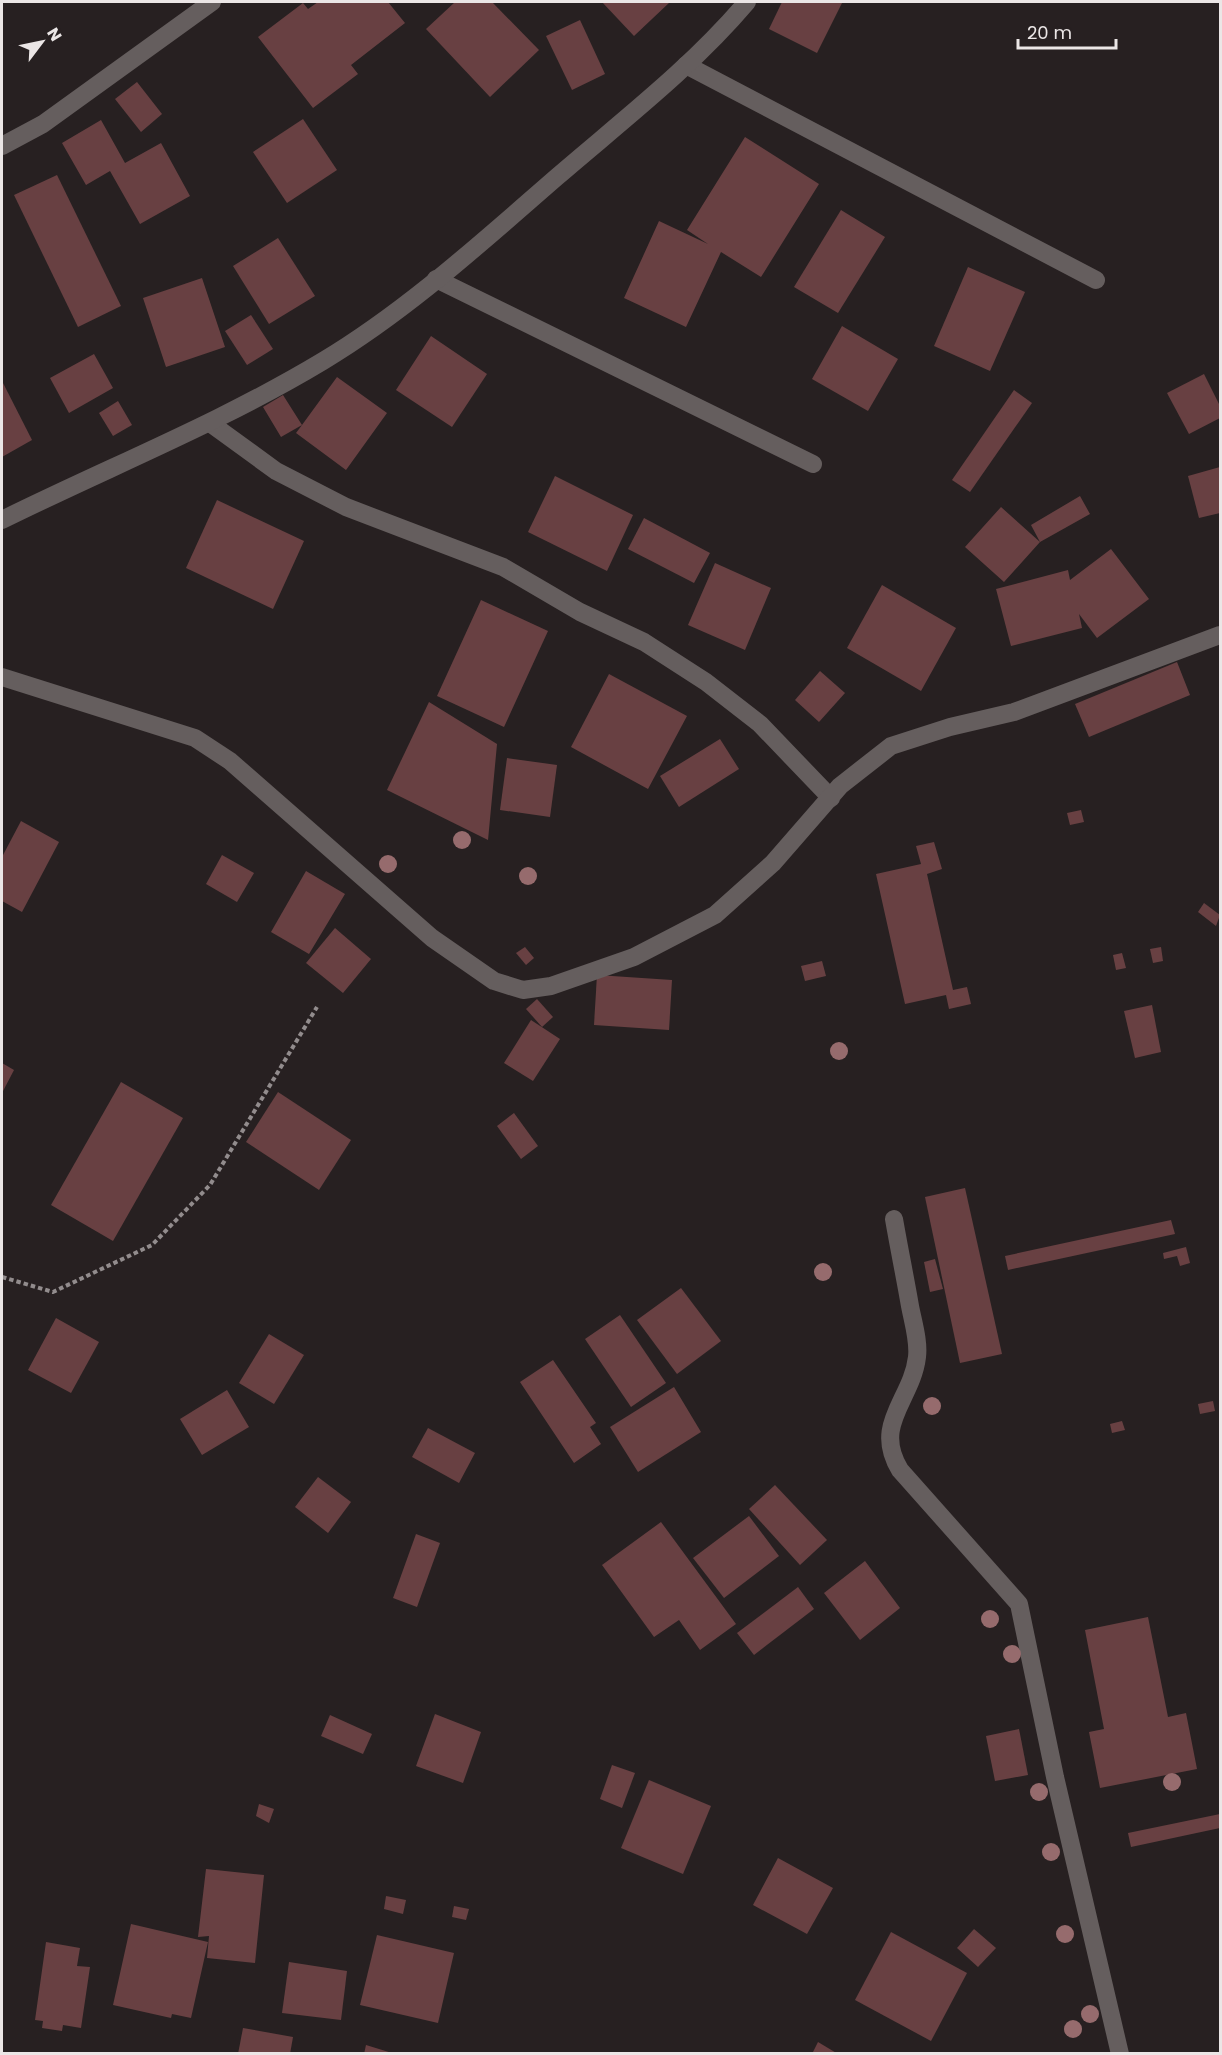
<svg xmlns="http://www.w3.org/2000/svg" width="1222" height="2055" font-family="Poppins,sans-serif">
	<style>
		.building { fill: #684042 }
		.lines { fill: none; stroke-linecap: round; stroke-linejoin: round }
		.path { stroke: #928c8d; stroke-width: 4; stroke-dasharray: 4.5 3; stroke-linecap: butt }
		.minor { stroke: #655e5e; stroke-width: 18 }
		.tree { fill: #966b6d }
	</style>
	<rect width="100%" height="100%" fill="#272021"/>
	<g class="building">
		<path d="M318 2H388L405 23 351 65 358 74 313 108 258 37 303 3 308 9Z"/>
		<path d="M455 2H492L539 50 490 97 426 29Z"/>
		<path d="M602 2H670L634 36Z"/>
		<path d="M782 2 842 3 817 53 769 29Z"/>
		<path d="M580 20 605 74 572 90 546 36Z"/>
		<path d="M137 82 162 114 141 132 115 99Z"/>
		<path d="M303 119 337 170 287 203 253 152Z"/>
		<path d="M101 120 125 163 161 143 190 196 140 224 110 171 86 185 62 143Z"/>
		<path d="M745 137 819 184 761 277 721 252 686 327 624 298 659 221 708 244 687 230Z"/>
		<path d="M57 175 121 306 78 327 14 195Z"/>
		<path d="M841 210 885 237 838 313 794 287Z"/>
		<path d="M278 238 315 296 269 324 233 266Z"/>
		<path d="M968 267 1025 292 990 371 934 346Z"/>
		<path d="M202 278 225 347 166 367 143 298Z"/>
		<path d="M251 315 273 349 247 365 225 331Z"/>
		<path d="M842 326 898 359 868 411 812 379Z"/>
		<path d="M431 336 487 374 452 427 396 390Z"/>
		<path d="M94 354 113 388 69 413 50 378Z"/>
		<path d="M1204 374 1220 406V418L1189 434 1167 393Z"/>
		<path d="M337 377 387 413 346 470 296 433 302 425 281 437 263 407 283 395 302 425Z"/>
		<path d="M2 381 32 440 2 457Z"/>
		<path d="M1014 390 1032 403 970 492 952 480Z"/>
		<path d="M118 401 132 425 113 436 99 413Z"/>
		<path d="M1220 467V513L1199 518 1188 476Z"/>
		<path d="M555 476 633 515 607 571 528 532Z"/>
		<path d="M1080 496 1090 514 1040 542 1004 582 965 547 1001 507 1040 542 1031 525Z"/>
		<path d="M217 500 304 541 273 609 186 568Z"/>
		<path d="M644 518 710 553 694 583 628 549Z"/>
		<path d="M1111 549 1149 599 1097 638 1079 614 1082 628 1011 646 996 589 1068 570 1070 580Z"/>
		<path d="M715 563 771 588 745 650 688 625Z"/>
		<path d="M882 585 956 628 921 691 847 648Z"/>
		<path d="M481 600 548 631 504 727 437 696Z"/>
		<path d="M1177 662 1190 695 1089 737 1075 704Z"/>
		<path d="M820 671 845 693 819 722 795 700Z"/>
		<path d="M609 674 687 716 648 789 571 747Z"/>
		<path d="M429 702 497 744 488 840 387 790Z"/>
		<path d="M720 739 739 769 679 807 660 776Z"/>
		<path d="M507 758 557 765 550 817 500 810Z"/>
		<path d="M1081 810 1084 822 1070 825 1067 813Z"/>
		<path d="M21 821 59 842 22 912 2 901V857Z"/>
		<path d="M934 842 942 869 927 874 953 990 967 987 971 1004 949 1009 946 995 905 1004 876 874 921 864 916 846Z"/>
		<path d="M222 855 254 873 237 902 206 884Z"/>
		<path d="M306 871 345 894 309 954 271 932Z"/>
		<path d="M1204 903 1220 915 1216 926 1198 912Z"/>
		<path d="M335 928 371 959 343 993 306 963Z"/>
		<path d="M525 947 534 958 526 965 516 953Z"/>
		<path d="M1161 947 1163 961 1153 963 1150 949Z"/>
		<path d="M1122 953 1126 968 1116 970 1113 955Z"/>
		<path d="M822 961 826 976 805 981 801 966Z"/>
		<path d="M597 975 672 980 669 1030 594 1025Z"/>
		<path d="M537 999 553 1017 542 1027 526 1009Z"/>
		<path d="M1152 1005 1161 1052 1135 1058 1124 1011Z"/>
		<path d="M531 1020 560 1039 533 1081 504 1063Z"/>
		<path d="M2 1063 14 1070 2 1093Z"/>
		<path d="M121 1082 183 1118 113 1241 51 1205Z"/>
		<path d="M278 1092 351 1140 319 1190 246 1142Z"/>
		<path d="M514 1113 538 1146 521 1159 497 1126Z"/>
		<path d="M965 1188 1002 1354 960 1363 925 1197Z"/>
		<path d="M1171 1220 1175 1234 1008 1270 1005 1256Z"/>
		<path d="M1186 1247 1190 1263 1180 1266 1177 1256 1164 1259 1163 1253Z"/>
		<path d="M935 1259 943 1289 930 1292 924 1262Z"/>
		<path d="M681 1288 721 1341 677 1374 637 1320Z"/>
		<path d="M620 1315 666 1383 631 1407 585 1339Z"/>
		<path d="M56 1318 99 1342 71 1393 28 1370Z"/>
		<path d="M269 1334 304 1355 274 1404 239 1383Z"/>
		<path d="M553 1360 596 1423 590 1427 601 1444 574 1463 520 1382Z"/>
		<path d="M674 1387 701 1432 638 1472 610 1427Z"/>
		<path d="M227 1390 249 1427 202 1455 180 1419Z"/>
		<path d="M1213 1401 1215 1411 1200 1414 1198 1404Z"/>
		<path d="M1122 1421 1125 1430 1112 1433 1110 1424Z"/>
		<path d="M428 1428 475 1453 459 1483 412 1457Z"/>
		<path d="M318 1477 351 1502 328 1533 295 1507Z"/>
		<path d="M775 1485 827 1540 800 1565 749 1509Z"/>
		<path d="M749 1516 779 1556 724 1598 693 1558Z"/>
		<path d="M661 1522 736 1624 700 1650 679 1620 654 1637 602 1565Z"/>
		<path d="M416 1534 440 1543 417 1607 393 1598Z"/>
		<path d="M865 1561 900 1608 860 1640 824 1593Z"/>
		<path d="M798 1587 814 1609 754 1655 737 1633Z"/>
		<path d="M1148 1617 1168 1717 1186 1713 1197 1769 1100 1788 1089 1732 1104 1729 1085 1630Z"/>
		<path d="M435 1714 481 1732 463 1783 416 1766Z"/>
		<path d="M330 1715 372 1734 363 1754 321 1736Z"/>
		<path d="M1019 1729 1028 1775 995 1781 986 1736Z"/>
		<path d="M612 1765 635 1773 622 1808 600 1799Z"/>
		<path d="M649 1780 711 1806 683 1874 621 1848Z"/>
		<path d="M259 1804 274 1809 269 1823 256 1816Z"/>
		<path d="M1220 1814V1828L1131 1847 1128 1833Z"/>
		<path d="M778 1858 833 1888 807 1934 753 1905Z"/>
		<path d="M206 1869 264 1875 255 1963 207 1958 209 1936 198 1937Z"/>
		<path d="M386 1896 406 1900 403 1914 384 1909Z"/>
		<path d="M454 1906 469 1909 466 1920 452 1917Z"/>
		<path d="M131 1924 208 1942 191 2018 172 2014 171 2018 113 2005Z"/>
		<path d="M974 1929 996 1948 978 1967 957 1948Z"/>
		<path d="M891 1932 967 1973 931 2041 855 2000Z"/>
		<path d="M377 1935 454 1953 438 2023 360 2005Z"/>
		<path d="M46 1942 80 1948 77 1966 90 1967 81 2028 63 2025 62 2031 42 2028 43 2021 35 2020Z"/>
		<path d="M289 1962 347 1971 341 2020 282 2013Z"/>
		<path d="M243 2028 293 2037 290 2054H238Z"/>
		<path d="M818 2042 838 2054H812Z"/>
		<path d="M366 2045 392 2053V2054H364Z"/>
	</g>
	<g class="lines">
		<path class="path" d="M2 1277 53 1292 152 1245 210 1185 317 1007"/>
		<g class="minor">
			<path d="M686 65 1096 280"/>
			<path d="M2 146 43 124 212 2"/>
			<path d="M436 279 813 464"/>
			<path d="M210 423 276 471 346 507 503 567 580 612 644 642 706 682 760 724 831 798"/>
			<path d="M2 520C109 467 220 423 323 361 408 310 483 241 558 176 623 120 692 67 747 2"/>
			<path d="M2 677 195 738 230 761 432 938 494 981 523 990 551 986 634 957 715 915 773 863 840 786 891 746 950 727 1014 712 1220 635"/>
			<path d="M894 1219C899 1248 905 1277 910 1306 913 1322 919 1341 917 1357 912 1400 872 1424 900 1470L1019 1604 1055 1777 1120 2054"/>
		</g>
	</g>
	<g class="tree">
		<circle cx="462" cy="840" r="9"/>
		<circle cx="388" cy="864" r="9"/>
		<circle cx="528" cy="876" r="9"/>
		<circle cx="839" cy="1051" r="9"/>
		<circle cx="823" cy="1272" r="9"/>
		<circle cx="932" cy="1406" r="9"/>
		<circle cx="990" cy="1619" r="9"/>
		<circle cx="1012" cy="1654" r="9"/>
		<circle cx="1172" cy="1782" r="9"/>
		<circle cx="1039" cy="1792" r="9"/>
		<circle cx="1051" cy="1852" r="9"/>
		<circle cx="1065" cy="1934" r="9"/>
		<circle cx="1090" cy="2014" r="9"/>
		<circle cx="1073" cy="2029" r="9"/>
	</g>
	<rect width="1222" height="2055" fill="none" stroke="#ebe6e6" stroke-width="6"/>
	<g transform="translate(42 42) rotate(58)" stroke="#272021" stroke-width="4.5" paint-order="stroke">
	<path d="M0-4.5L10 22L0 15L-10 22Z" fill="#ebe6e6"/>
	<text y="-9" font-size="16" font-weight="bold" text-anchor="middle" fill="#ebe6e6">N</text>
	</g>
	<path d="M1018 39v9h98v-9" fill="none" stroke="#ebe6e6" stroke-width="3"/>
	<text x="1027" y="39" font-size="18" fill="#ebe6e6" stroke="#272021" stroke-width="4.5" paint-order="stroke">20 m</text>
</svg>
